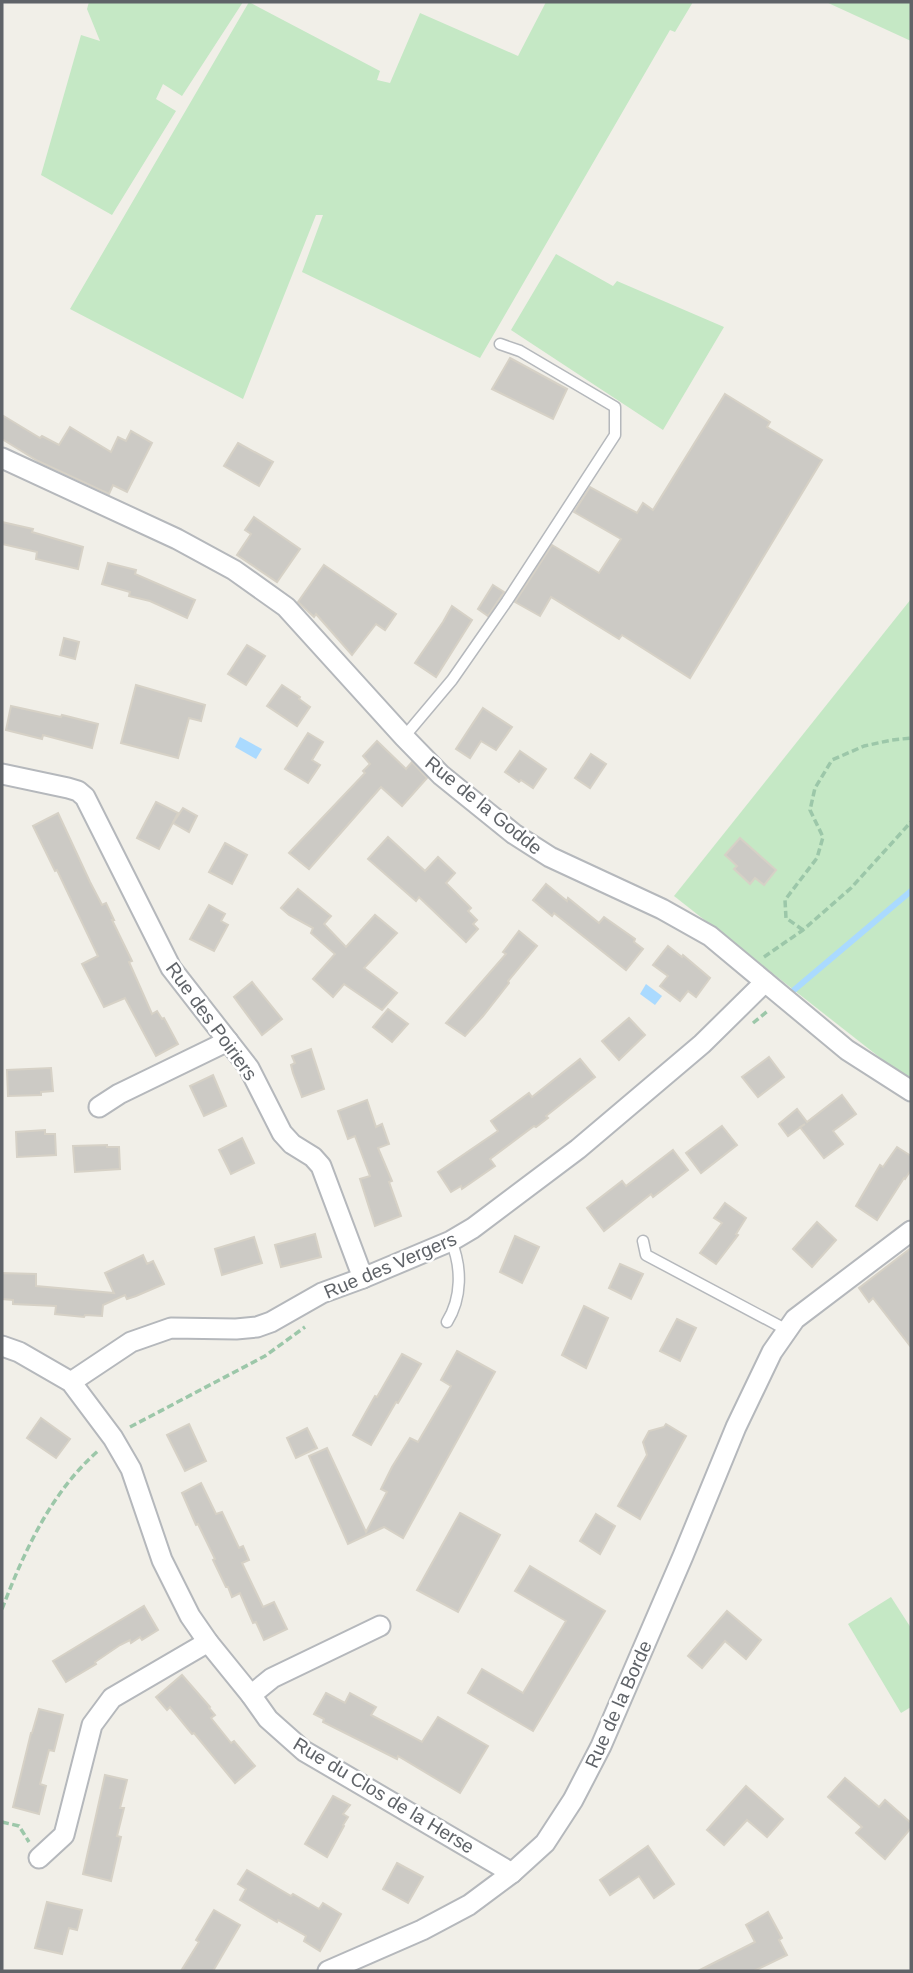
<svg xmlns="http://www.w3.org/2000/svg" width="913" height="1973" font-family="Helvetica,sans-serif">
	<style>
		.green { fill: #c5e8c5 }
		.water { fill: #aadaff }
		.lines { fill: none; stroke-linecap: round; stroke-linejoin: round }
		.stream { stroke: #aadaff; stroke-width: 6 }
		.building { fill: #cccac5; stroke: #d6d1c6; stroke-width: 2 }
		.service-casing { stroke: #b5b8bc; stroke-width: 13 }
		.minor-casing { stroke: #b5b8bc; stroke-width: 23 }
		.path { stroke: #9cc7a9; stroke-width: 3.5; stroke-dasharray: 7 3.5; stroke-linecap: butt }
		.service { stroke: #fff; stroke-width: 10 }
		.minor { stroke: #fff; stroke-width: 19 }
		.labels { text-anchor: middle; stroke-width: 5; stroke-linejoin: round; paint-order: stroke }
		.street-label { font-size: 19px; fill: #5f6368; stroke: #fff }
	</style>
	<rect width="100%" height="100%" fill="#f1efe8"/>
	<g class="green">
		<path d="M89 2H243L182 96 163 84 156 99 176 111 112 215 41 175 81 35 100 41 87 9Z"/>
		<path d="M249 2 380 71 377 80 390 83 420 13 518 56 546 2H693L675 32 670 30 480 358 302 272 323 215H316L243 399 70 309Z"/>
		<path d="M826 2H911V41Z"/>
		<path d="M556 254 613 286 617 281 724 327 663 430 511 330Z"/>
		<path d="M911 599V1082L674 896Z"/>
		<path d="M891 1597 911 1628V1707L901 1713 848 1624Z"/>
	</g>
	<g class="water">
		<path d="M240 737 262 749 256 759 235 747Z"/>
		<path d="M646 984 662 996 655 1005 640 994Z"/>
	</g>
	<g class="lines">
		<path class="stream" d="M794 990 911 891"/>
	</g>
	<g class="building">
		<path d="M510 358 567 389 553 419 492 389Z"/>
		<path d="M725 394 770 422 767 427 822 460 690 678 622 635 619 639 551 597 540 616 515 602 552 545 599 573 621 539 574 512 590 487 637 513 643 503 653 510Z"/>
		<path d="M2 415 40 438 42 436 59 445 70 427 111 452 118 437 126 441 131 431 152 443 127 492 113 485 109 494 38 461 2 439Z"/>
		<path d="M238 443 273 462 259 486 224 466Z"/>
		<path d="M254 517 300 549 277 582 237 555 251 534 245 530Z"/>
		<path d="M2 522 33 529 32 532 83 547 78 569 36 559 37 552 2 544Z"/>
		<path d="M108 563 136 570 135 574 195 600 187 618 150 601 129 596 130 592 102 584Z"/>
		<path d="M324 565 396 614 385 630 376 624 352 655 316 614 314 617 298 602Z"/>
		<path d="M493 585 504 592 488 616 478 609Z"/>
		<path d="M452 606 472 620 436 677 415 663 443 622Z"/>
		<path d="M64 638 79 642 75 659 60 655Z"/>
		<path d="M247 645 265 656 246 685 228 674Z"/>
		<path d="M136 685 205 705 201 721 189 718 178 758 121 743Z"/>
		<path d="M282 685 300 697 299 699 310 707 297 726 267 706Z"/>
		<path d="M11 706 61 717 62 715 98 724 92 748 43 735 42 739 6 730Z"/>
		<path d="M483 708 512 727 496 750 481 741 470 758 456 749Z"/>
		<path d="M308 733 323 742 312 760 320 765 308 783 285 769Z"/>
		<path d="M377 741 406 769 412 762 427 778 402 806 381 787 309 869 289 853 365 773 363 771 370 764 363 756Z"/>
		<path d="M520 751 546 769 533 788 521 780 519 782 505 772Z"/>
		<path d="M591 754 606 764 590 788 575 778Z"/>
		<path d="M156 802 178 813 159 849 137 838Z"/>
		<path d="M183 808 197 816 189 832 173 823Z"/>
		<path d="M58 813 90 882 102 905 106 903 114 920H112L132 961 129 962 152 1014 157 1011 162 1019 164 1018 178 1044 156 1056 125 998 104 1007 82 964 98 956 57 870 55 871 33 826Z"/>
		<path d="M388 837 425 871 438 857 455 873 446 883 471 908 468 911 477 920 473 924 478 929 466 942 419 897 416 901 368 859Z"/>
		<path d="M740 838 776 870 764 885 755 878 750 884 734 869 737 866 725 855Z"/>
		<path d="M225 843 247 855 232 884 209 872Z"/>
		<path d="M546 884 567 901 568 898 599 923 604 917 635 939 634 942 643 949 626 970 554 913 552 916 533 900Z"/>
		<path d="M298 889 331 916 324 924 346 947 375 915 397 933 364 968 397 993 382 1010 344 984 333 997 313 979 335 954 311 933 313 928 289 915 281 908Z"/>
		<path d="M209 905 225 914 221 921 228 925 214 951 190 939Z"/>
		<path d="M519 931 537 946 508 981 509 983 483 1016 465 1036 446 1023 506 954 503 952Z"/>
		<path d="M668 946 682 957 683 955 710 978 696 997 688 991 680 1001 660 986 668 976 653 965Z"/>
		<path d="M252 982 282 1019 262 1035 234 997Z"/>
		<path d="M388 1009 408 1024 392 1042 373 1027Z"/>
		<path d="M629 1018 645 1035 619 1060 602 1041Z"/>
		<path d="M311 1049 324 1089 302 1097 293 1073 291 1065 295 1063 292 1056Z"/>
		<path d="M769 1057 784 1077 758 1097 742 1077Z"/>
		<path d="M580 1059 595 1077 546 1116 548 1118 536 1127 534 1126 490 1159 495 1166 462 1189 461 1186 451 1192 438 1172 498 1131 491 1121 529 1093 532 1097Z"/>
		<path d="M51 1068 53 1091 41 1092V1095L8 1096 7 1070Z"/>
		<path d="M213 1075 226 1106 204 1116 190 1086Z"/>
		<path d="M842 1095 856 1114 833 1131 843 1144 824 1158 800 1127 805 1124 788 1136 779 1124 797 1109 807 1122Z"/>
		<path d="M367 1100 376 1127 382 1124 389 1144 378 1148 392 1181 389 1182 401 1216 375 1226 360 1179 370 1176 355 1136 348 1139 338 1111Z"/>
		<path d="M722 1126 737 1145 701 1173 686 1153Z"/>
		<path d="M45 1130V1134H55L56 1155 17 1157 16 1132Z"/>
		<path d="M242 1138 254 1163 231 1174 219 1150Z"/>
		<path d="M107 1145V1147H119L120 1169 75 1172 73 1146Z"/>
		<path d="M897 1147 911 1156V1170L905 1179 904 1178 877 1220 856 1206 880 1165 883 1167Z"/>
		<path d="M673 1150 688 1170 653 1197 651 1194 604 1231 587 1208 622 1181 626 1186Z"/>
		<path d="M725 1203 746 1218 736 1234 738 1235 716 1264 700 1253 722 1223 714 1218Z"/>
		<path d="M817 1222 836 1240 812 1267 793 1249Z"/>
		<path d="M315 1234 321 1257 281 1267 275 1245Z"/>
		<path d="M515 1236 539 1247 522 1283 500 1272Z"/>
		<path d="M254 1237 262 1263 222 1275 215 1249Z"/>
		<path d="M911 1248V1347L873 1298 869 1302 859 1288Z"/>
		<path d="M143 1255 147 1264 153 1261 164 1284 136 1296 127 1299 125 1295 103 1305 102 1316 85 1315 84 1317 55 1314 56 1306 13 1304V1300L2 1299V1273L36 1274V1286L114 1293 105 1273Z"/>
		<path d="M620 1264 643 1274 631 1299 609 1288Z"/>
		<path d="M584 1306 608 1318 586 1368 562 1355Z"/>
		<path d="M677 1319 696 1328 680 1361 660 1351Z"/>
		<path d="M457 1351 495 1372 403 1538 384 1527 348 1544 309 1456 327 1448 366 1532 387 1492 381 1489 392 1467 410 1438 418 1442 451 1386 441 1380Z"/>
		<path d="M402 1354 421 1364 398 1403 396 1402 371 1445 353 1435 375 1396 377 1397Z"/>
		<path d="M41 1418 70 1439 56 1458 27 1438Z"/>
		<path d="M189 1424 206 1461 185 1471 167 1435Z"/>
		<path d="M666 1424 686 1436 640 1519 618 1506 647 1455 643 1442 649 1431 664 1427Z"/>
		<path d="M307 1428 317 1448 296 1458 287 1438Z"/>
		<path d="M201 1483 216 1514 222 1512 239 1548 243 1546 249 1560 242 1563 263 1607 274 1602 287 1629 264 1640 256 1622 253 1623 240 1593 232 1597 228 1587H226L213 1560 215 1559 198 1524 196 1525 182 1493Z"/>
		<path d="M460 1513 500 1535 458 1612 417 1590Z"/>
		<path d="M596 1514 615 1526 600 1554 580 1541Z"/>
		<path d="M530 1566 605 1611 533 1731 468 1693 482 1669 523 1693 566 1621 515 1591Z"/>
		<path d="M144 1606 158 1630 142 1640 140 1637 131 1643 130 1640 120 1645 95 1662 96 1664 66 1682 53 1661Z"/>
		<path d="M727 1611 761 1640 746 1659 725 1641 702 1668 688 1656Z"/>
		<path d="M182 1675 210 1707 209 1708 215 1715 211 1718 231 1743 234 1741 255 1766 235 1783 194 1733 192 1734 170 1707 167 1710 156 1697Z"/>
		<path d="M326 1693 345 1703 350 1693 376 1707 371 1715 422 1742 438 1717 488 1746 460 1793 398 1756 397 1759 323 1722 324 1719 314 1714Z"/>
		<path d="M39 1709 63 1715 54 1751 49 1750 40 1784 46 1786 39 1814 13 1807 31 1733H32Z"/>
		<path d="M105 1775 127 1780 120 1808H124L117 1836 121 1837 111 1881 83 1874Z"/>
		<path d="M845 1778 879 1807 885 1800 911 1823V1828L885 1859 856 1833 862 1827 828 1797Z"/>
		<path d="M746 1786 783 1819 767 1837 747 1820 724 1845 707 1830Z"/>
		<path d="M333 1796 350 1805 343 1814 348 1817 343 1825 344 1826 327 1857 305 1844Z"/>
		<path d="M648 1846 674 1884 654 1898 639 1876 610 1895 600 1880Z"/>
		<path d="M397 1863 423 1877 408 1903 383 1889Z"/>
		<path d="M247 1870 291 1896 293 1894 319 1909 323 1903 341 1914 320 1951 304 1941 306 1936 278 1920 277 1922 240 1900 246 1889 238 1884Z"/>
		<path d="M47 1902 82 1910 77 1930 69 1928 62 1954 35 1948Z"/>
		<path d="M214 1910 240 1925 213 1971H181L199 1942 196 1940Z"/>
		<path d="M768 1912 782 1938 779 1940 787 1955 754 1971H698L755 1942 746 1925Z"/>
	</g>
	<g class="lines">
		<defs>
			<g id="service">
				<path d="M404 737 452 680 507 601 615 435V407L520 351 500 344"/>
				<path d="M643 1241 646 1255 787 1330"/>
				<path d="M447 1322C462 1298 462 1267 451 1241"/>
			</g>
			<g id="minor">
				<path d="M2 458 177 539 234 570 286 607 404 737 441 775 514 834 550 857 662 909 710 936 847 1050 911 1091"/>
				<path d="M2 774 68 788 78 791 85 797 171 968 249 1068 282 1133 292 1144 313 1157 321 1166 363 1278"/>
				<path d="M99 1107 119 1094 228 1041"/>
				<path d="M2 1346 19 1352 71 1382 113 1438 131 1469 162 1560 190 1616 208 1642 251 1695 268 1719 304 1751 512 1873"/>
				<path d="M71 1382 131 1342 171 1328 236 1329 257 1327 271 1322 322 1293 363 1278 451 1241 473 1228 578 1149 702 1044 765 982"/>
				<path d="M251 1695 272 1678 380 1626"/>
				<path d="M39 1858 64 1835 92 1725 112 1698 208 1642"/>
				<path d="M328 1971 422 1930 469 1905 512 1873 545 1843 573 1800 601 1746 683 1556 736 1427 772 1352 795 1319 911 1231"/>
			</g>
		</defs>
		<use href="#service" class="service-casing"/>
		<use href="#minor" class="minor-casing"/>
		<g class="path">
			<path d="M803 930 786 918 785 900 817 858 823 837 810 810 815 788 832 760 864 746 892 740 911 738"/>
			<path d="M764 957 803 930 851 888 911 822"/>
			<path d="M753 1023 769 1010"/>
			<path d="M130 1427 265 1356 305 1327"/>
			<path d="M2 1609C24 1552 51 1492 98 1451"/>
			<path d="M2 1822 19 1826 29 1842"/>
		</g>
		<use href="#service" class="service"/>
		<use href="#minor" class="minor"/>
	</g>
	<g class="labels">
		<g class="street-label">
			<text transform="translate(484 805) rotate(39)" y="7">Rue de la Godde</text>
			<text transform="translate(212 1021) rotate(54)" y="7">Rue des Poiriers</text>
			<text transform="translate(390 1265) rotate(-23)" y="7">Rue des Vergers</text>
			<text transform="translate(618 1704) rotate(-66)" y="7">Rue de la Borde</text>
			<text transform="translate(384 1795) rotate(31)" y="7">Rue du Clos de la Herse</text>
		</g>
	</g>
	<rect width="913" height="1973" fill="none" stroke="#5f6368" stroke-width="7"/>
</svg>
